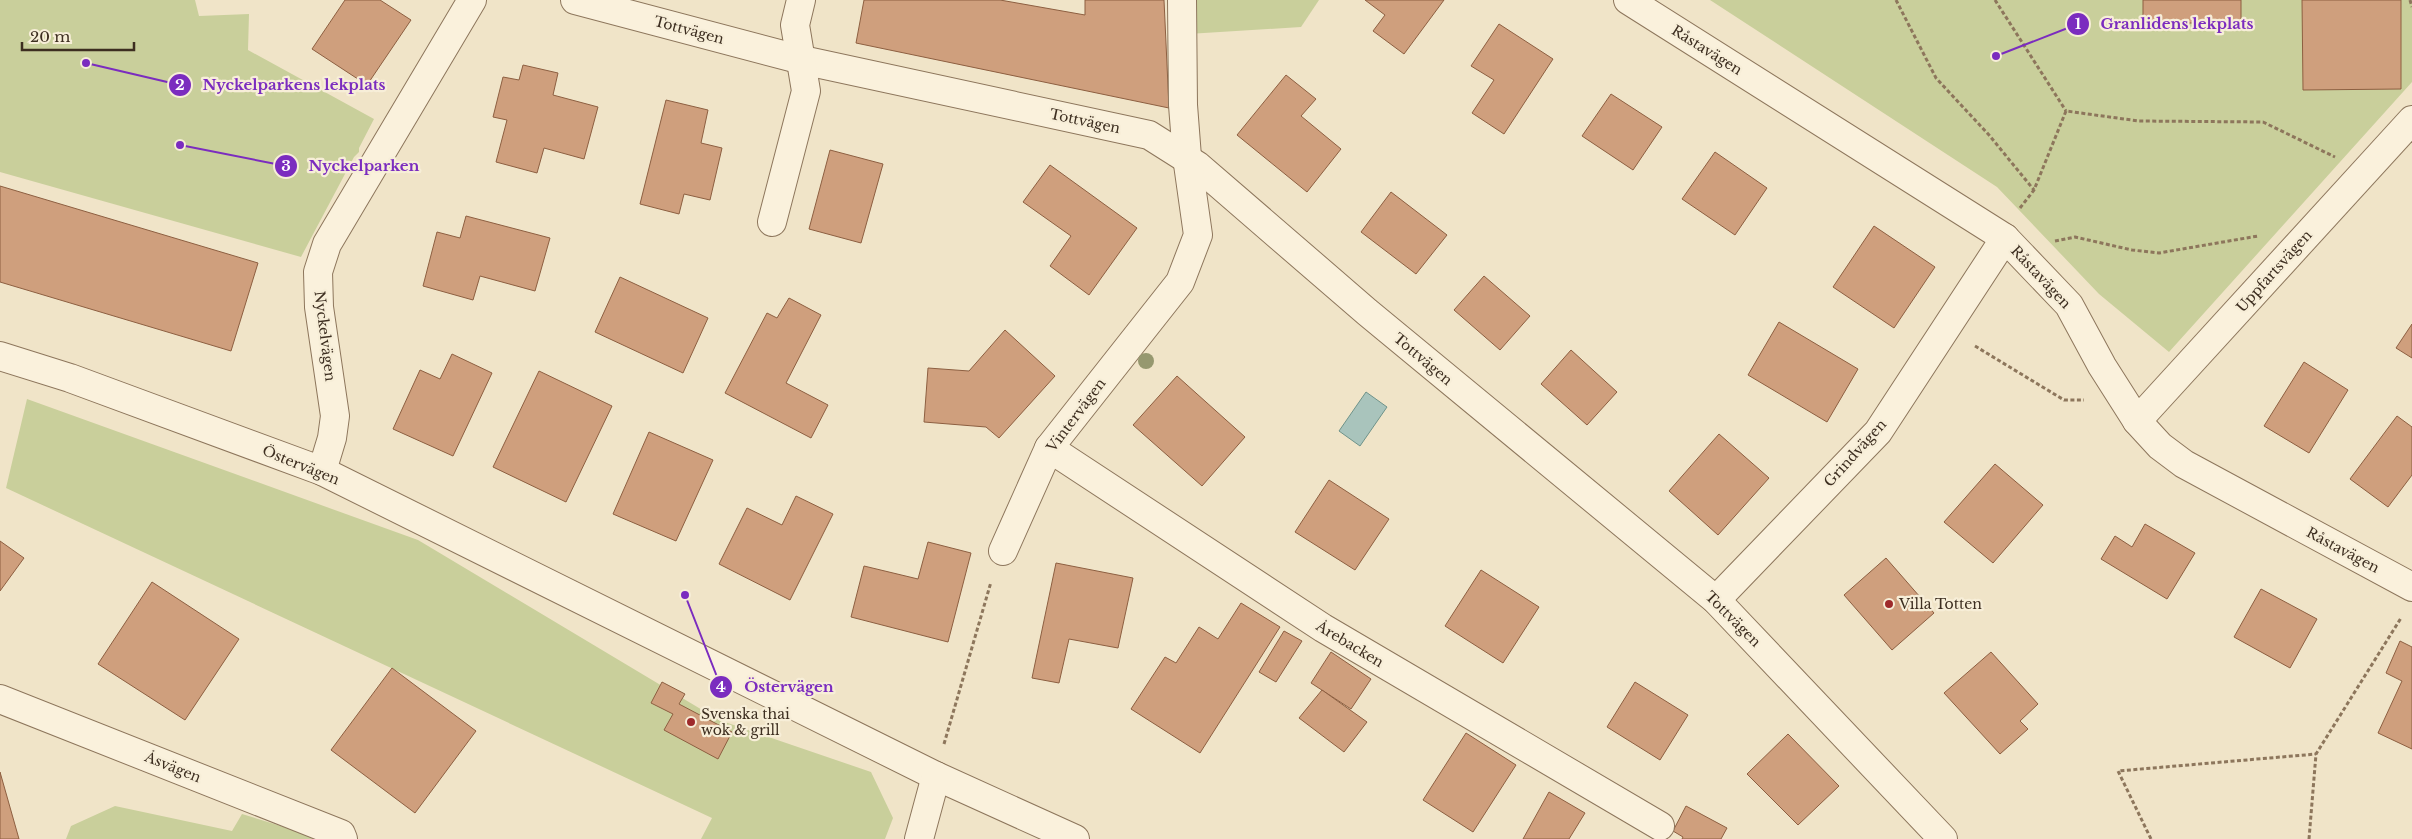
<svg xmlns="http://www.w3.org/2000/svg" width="2412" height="839" font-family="'Libre Baskerville',serif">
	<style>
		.green { fill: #c9cf9b }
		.water { fill: #a9c4bc; stroke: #6f938a }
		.building { fill: #cf9f7d; stroke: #8d5f41 }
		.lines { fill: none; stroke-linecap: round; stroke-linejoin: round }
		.minor-casing { stroke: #8d765c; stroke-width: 30 }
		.path { stroke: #8d765c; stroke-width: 3; stroke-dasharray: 4 2.5; stroke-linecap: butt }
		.minor { stroke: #faf1dc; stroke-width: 28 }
		.tree { fill: #96986f }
		.poi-dot { fill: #9e2a2b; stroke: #f7eed8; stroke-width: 2 }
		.labels { text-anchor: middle; stroke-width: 4.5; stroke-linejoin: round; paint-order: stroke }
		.street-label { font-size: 14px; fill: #3d2e20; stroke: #f7eed8 }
		.poi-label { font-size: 14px; fill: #3d2e20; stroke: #f7eed8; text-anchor: start }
		.leader { fill: none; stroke: #7b2cbf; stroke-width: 2 }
		.callout-dot { fill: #7b2cbf; stroke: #f7eed8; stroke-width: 2 }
		.mark-label { font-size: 15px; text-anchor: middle; font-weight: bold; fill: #fff }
		.callout-label { font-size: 15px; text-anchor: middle; font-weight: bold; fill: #7b2cbf; stroke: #f7eed8; stroke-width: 4.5; stroke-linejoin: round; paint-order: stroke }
	</style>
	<rect width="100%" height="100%" fill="#f0e4c8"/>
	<g class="green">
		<path d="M0 0H195L199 16 249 14 248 50 374 119 359 148V152L354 157 301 257 0 172Z"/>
		<path d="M1187 0H1319L1301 27 1188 34Z"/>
		<path d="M1710 0H2412V82L2169 352 2099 294 1997 187Z"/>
		<path d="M27 399 418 540 719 720 871 772 893 818 885 839H701L712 818 6 488Z"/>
		<path d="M115 806 232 831 242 814 323 839H66L71 826Z"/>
	</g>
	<path class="water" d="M1366 392 1387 407 1360 446 1339 431Z"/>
	<g class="building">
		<path d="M345 0H380L411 20 367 85 312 49Z"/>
		<path d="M864 0H1000L1085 15V0H1164L1169 108 856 43Z"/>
		<path d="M1365 0H1444L1404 54 1373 31 1385 15Z"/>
		<rect x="2143" y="0" width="98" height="23"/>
		<path d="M2302 0H2401V89L2303 90Z"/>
		<path d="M1499 24 1553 59 1504 134 1472 113 1494 80 1471 66Z"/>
		<path d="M523 65 558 73 553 95 598 107 584 159 544 148 537 173 496 162 507 120 493 117 503 77 519 80Z"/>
		<path d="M1286 75 1316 99 1301 116 1341 149 1307 192 1237 135Z"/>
		<path d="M1611 94 1662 127 1633 170 1582 136Z"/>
		<path d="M666 100 708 110 701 143 722 148 710 200 684 194 679 214 640 204Z"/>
		<path d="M830 150 883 164 861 243 809 229Z"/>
		<path d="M1715 152 1767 188 1735 235 1682 199Z"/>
		<path d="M1050 165 1137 228 1089 295 1050 266 1071 236 1023 202Z"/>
		<path d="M0 186 258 263 231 351 0 282Z"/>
		<path d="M1391 192 1447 235 1416 274 1361 232Z"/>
		<path d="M466 216 550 238 535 291 480 276 473 300 423 286 437 232 460 238Z"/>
		<path d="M1874 226 1935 267 1894 328 1833 287Z"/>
		<path d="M1484 276 1530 316 1500 350 1454 310Z"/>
		<path d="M620 277 708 318 683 373 595 332Z"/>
		<path d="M789 298 821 315 786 383 828 405 811 438 725 393 767 313 777 318Z"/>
		<path d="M1779 322 1858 369 1827 422 1748 375Z"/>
		<path d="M2412 324V358L2396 348Z"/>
		<path d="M1005 330 1055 376 999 438 986 427 924 422 928 368 969 371Z"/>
		<path d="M1571 350 1617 392 1587 425 1541 384Z"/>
		<path d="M452 354 492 373 453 456 393 429 420 370 440 379Z"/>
		<path d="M2304 362 2348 390 2309 453 2264 426Z"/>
		<path d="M539 371 612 406 566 502 493 467Z"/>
		<path d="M1177 376 1245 437 1202 486 1133 425Z"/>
		<path d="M2397 416 2412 427V475L2388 507 2350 479Z"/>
		<path d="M649 432 713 460 676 541 613 514Z"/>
		<path d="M1719 434 1769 478 1718 535 1669 491Z"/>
		<path d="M1995 464 2043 505 1993 563 1944 522Z"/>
		<path d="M1329 480 1389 519 1355 570 1295 532Z"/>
		<path d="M796 496 833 514 790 600 719 564 747 508 782 525Z"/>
		<path d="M2145 524 2195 553 2167 599 2101 559 2115 536 2132 547Z"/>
		<path d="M0 541 24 558 0 591Z"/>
		<path d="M928 542 971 553 948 642 851 617 864 566 918 579Z"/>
		<path d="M1886 558 1934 613 1892 650 1844 595Z"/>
		<path d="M1056 563 1133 578 1118 648 1069 639 1059 683 1032 678Z"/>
		<path d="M1481 570 1539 607 1503 663 1445 626Z"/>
		<path d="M152 582 239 639 185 720 98 664Z"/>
		<path d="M2261 589 2317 619 2290 668 2234 637Z"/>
		<path d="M1241 603 1280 627 1200 753 1131 709 1165 657 1176 663 1199 627 1218 639Z"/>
		<path d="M1284 631 1302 641 1276 682 1259 672Z"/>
		<path d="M2400 641 2412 647V749L2378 733 2402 681 2386 673Z"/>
		<path d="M1331 652 1371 679 1351 709 1311 683Z"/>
		<path d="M1991 652 2038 704 2020 721 2028 729 2000 754 1944 693Z"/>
		<path d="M392 668 476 731 415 813 331 750Z"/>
		<path d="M662 682 685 694 679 704 732 732 718 759 664 730 673 714 651 703Z"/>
		<path d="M1635 682 1688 715 1660 760 1607 727Z"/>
		<path d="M1322 690 1367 722 1344 752 1299 718Z"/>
		<path d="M1466 733 1516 765 1473 832 1423 800Z"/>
		<path d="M1788 734 1839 786 1798 825 1747 774Z"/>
		<path d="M0 772 19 839H0Z"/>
		<path d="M1549 792 1585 813 1569 839H1523Z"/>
		<path d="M1686 806 1727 828 1721 839H1682L1683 837 1673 831Z"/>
	</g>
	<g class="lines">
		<defs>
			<g id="minor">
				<path d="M575 0 802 60 1149 135 1198 166 1367 312 1716 600 1943 839"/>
				<path d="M1628 0 2005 238 2069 305 2102 366 2137 421 2160 446 2184 464 2412 587"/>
				<path d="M772 222 806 91 795 25 801 0"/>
				<path d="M0 356 70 378 322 471 936 776 1075 839"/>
				<path d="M2137 421 2412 120"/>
				<path d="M1049 448 1323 628 1660 826"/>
				<path d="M322 471 332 438 335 416 319 307 318 272 327 244 472 0"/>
				<path d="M1003 551 1049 448 1180 282 1198 235 1187 157 1183 105 1182 0"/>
				<path d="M1716 600 1878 432 2005 238"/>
				<path d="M0 699 341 834 343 839"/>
				<path d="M919 839 936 776"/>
			</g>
		</defs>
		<use href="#minor" class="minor-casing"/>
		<g class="path">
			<path d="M1896 0 1936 78 1989 135 2034 190"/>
			<path d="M1995 0 2066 111"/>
			<path d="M2410 0 2412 7"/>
			<path d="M2020 208 2034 190 2066 111 2139 121 2263 122 2335 157"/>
			<path d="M2055 241 2075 237 2132 250 2159 253 2258 236"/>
			<path d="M1975 346 2064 400H2084"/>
			<path d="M944 744 991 582"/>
			<path d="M2151 839 2118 771 2316 754"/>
			<path d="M2309 839 2316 754 2401 618"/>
		</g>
		<use href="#minor" class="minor"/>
	</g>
	<circle class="tree" cx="1146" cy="361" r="8"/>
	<g class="poi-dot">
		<circle cx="1889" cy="604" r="5"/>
		<circle cx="691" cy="722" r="5"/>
	</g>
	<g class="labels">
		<g class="street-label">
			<text transform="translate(689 30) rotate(15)" y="5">Tottvägen</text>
			<text transform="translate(1707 50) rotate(32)" y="5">Råstavägen</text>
			<text transform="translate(1085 121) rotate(12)" y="5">Tottvägen</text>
			<text transform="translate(2274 271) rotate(-48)" y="5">Uppfartsvägen</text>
			<text transform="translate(2041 277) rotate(47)" y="5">Råstavägen</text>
			<text transform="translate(325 336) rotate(83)" y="5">Nyckelvägen</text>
			<text transform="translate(1423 359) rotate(40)" y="5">Tottvägen</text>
			<text transform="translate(1076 415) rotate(-53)" y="5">Vintervägen</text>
			<text transform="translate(1855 453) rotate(-48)" y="5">Grindvägen</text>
			<text transform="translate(301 465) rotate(22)" y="5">Östervägen</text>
			<text transform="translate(2343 550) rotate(28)" y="5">Råstavägen</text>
			<text transform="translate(1733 619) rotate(45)" y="5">Tottvägen</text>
			<text transform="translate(1350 644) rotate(31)" y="5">Årebacken</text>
			<text transform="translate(173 767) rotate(22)" y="5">Åsvägen</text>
		</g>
		<g class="poi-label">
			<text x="1899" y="609">Villa Totten</text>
			<text x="701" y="719">Svenska thai<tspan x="701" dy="16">wok &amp; grill</tspan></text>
		</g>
	</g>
	<path class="leader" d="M1996 56L2078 24M86 63L180 85M180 145L286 166M685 595L721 687"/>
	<g class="callout-dot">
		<circle cx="1996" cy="56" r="5"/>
		<circle cx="86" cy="63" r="5"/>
		<circle cx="180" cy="145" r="5"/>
		<circle cx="685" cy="595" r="5"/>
		<circle cx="2078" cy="24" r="12"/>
		<circle cx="180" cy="85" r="12"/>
		<circle cx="286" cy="166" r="12"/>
		<circle cx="721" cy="687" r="12"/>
	</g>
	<g class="mark-label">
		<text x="2078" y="29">1</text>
		<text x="180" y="90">2</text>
		<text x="286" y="171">3</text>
		<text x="721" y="692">4</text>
	</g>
	<g class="callout-label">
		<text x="2177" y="29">Granlidens lekplats</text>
		<text x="294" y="90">Nyckelparkens lekplats</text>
		<text x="364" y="171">Nyckelparken</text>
		<text x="789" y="692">Östervägen</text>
	</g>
	<path d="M22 42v8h112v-8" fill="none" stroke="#3d2e20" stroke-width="2.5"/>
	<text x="30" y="42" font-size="15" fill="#3d2e20" stroke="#f7eed8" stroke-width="4" paint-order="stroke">20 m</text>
</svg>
